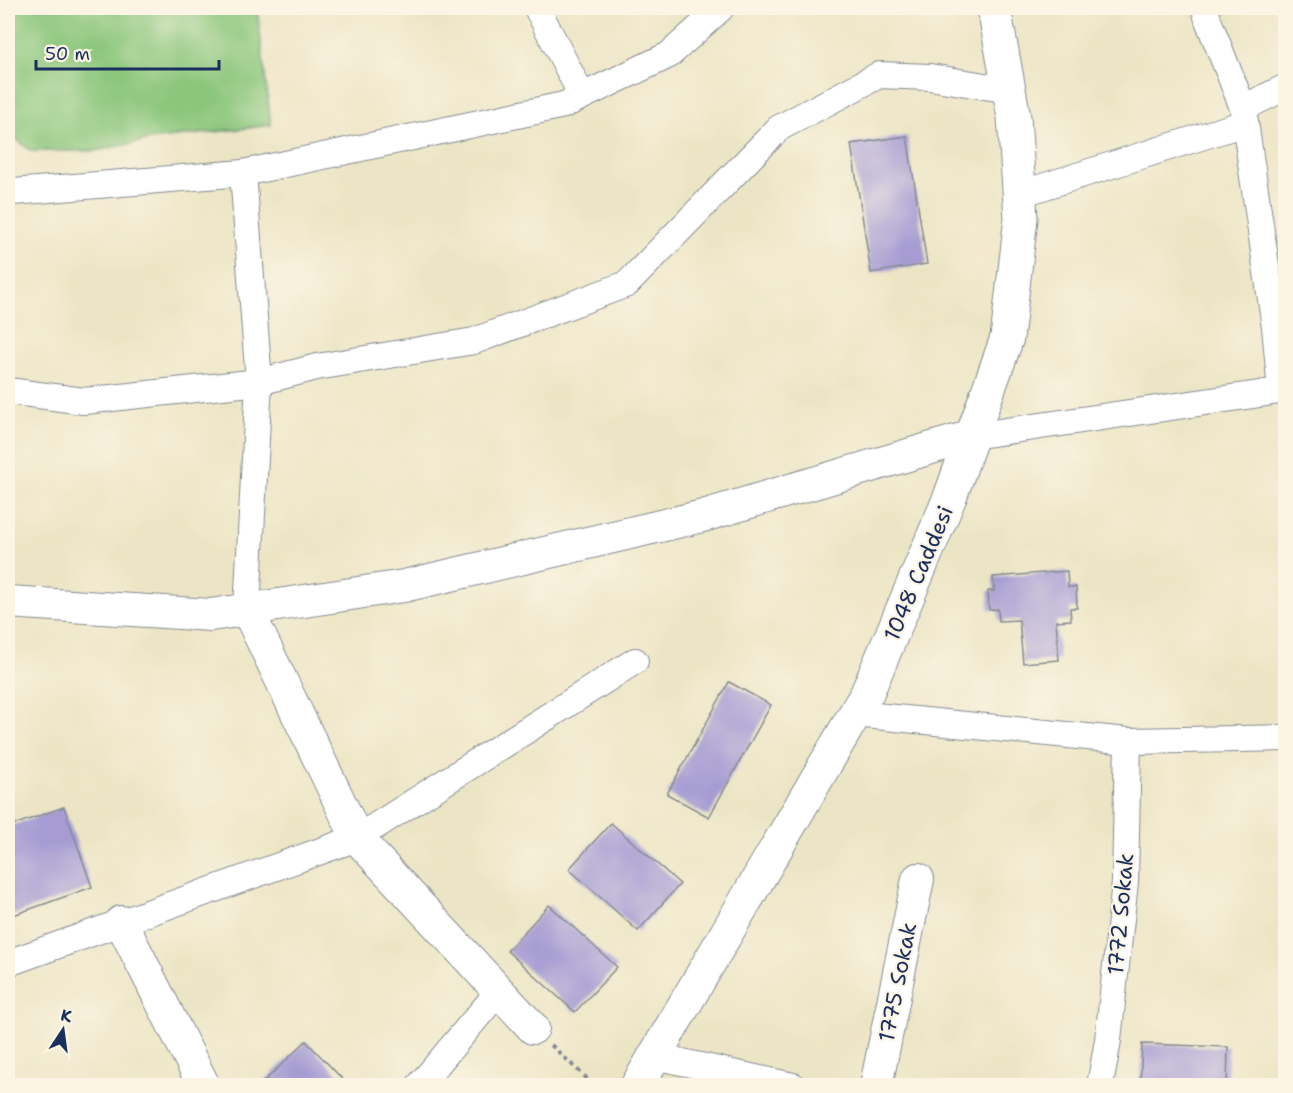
<svg xmlns="http://www.w3.org/2000/svg" width="1293" height="1093" font-family="'Shantell Sans',sans-serif">
	<style>
		.green { fill: #8bc67b; stroke: #537a6c; stroke-width: 1.5 }
		.building { fill: #a69cd3 }
		.lines { fill: none; stroke-linecap: round; stroke-linejoin: round }
		.minor-casing { stroke: #848a92; stroke-width: 28 }
		.tertiary-casing { stroke: #848a92; stroke-width: 34 }
		.secondary-casing { stroke: #848a92; stroke-width: 35 }
		.path { stroke: #848a92; stroke-width: 4; stroke-dasharray: 4.5 4.5; stroke-linecap: butt }
		.minor { stroke: #fff; stroke-width: 26 }
		.tertiary { stroke: #fff; stroke-width: 32 }
		.secondary { stroke: #fff; stroke-width: 33 }
		.labels { text-anchor: middle; stroke-width: 4.5; stroke-linejoin: round; paint-order: stroke }
		.street-label { font-size: 22px; fill: #1b2f5e; stroke: #fcf5e5 }
	</style>
	<rect width="100%" height="100%" fill="#fcf5e5"/>
	<filter id="ink" filterUnits="userSpaceOnUse"><feTurbulence type="fractalNoise" baseFrequency=".0167" numOctaves="2"/><feDisplacementMap in="SourceGraphic" scale="12" xChannelSelector="R" yChannelSelector="G"/><feConvolveMatrix kernelMatrix="1 2 1 2 8 2 1 2 1" color-interpolation-filters="sRGB"/></filter>
	<filter id="wash" filterUnits="userSpaceOnUse"><feTurbulence type="fractalNoise" baseFrequency=".008" numOctaves="4" result="noise"/><feDisplacementMap in="SourceGraphic" scale="24" xChannelSelector="R" yChannelSelector="G"/><feGaussianBlur stdDeviation="1.35" result="paint"/><feColorMatrix in="noise" values="0 0 0 0 0 0 0 0 0 0 0 0 0 0 0 0 0 1.4 0 .05"/><feComposite in="paint" operator="in"/></filter>
	<g filter="url(#wash)">
		<rect width="100%" height="100%" fill="#ece5c5"/>
		<path class="green" d="M8 8H257L271 125 150 140 94 151H31L8 132Z"/>
		<g id="blocks">
			<g class="building">
				<path d="M907 136 927 264 871 273 851 144Z"/>
				<path d="M1067 571 1068 587H1076L1077 608H1070L1071 620 1056 621 1059 660 1023 663 1019 620 999 621 998 609 989 610 988 591H994L993 577Z"/>
				<path d="M729 682 771 705 709 817 667 794Z"/>
				<path d="M64 807 92 887 8 917V827Z"/>
				<path d="M611 823 680 884 638 931 569 869Z"/>
				<path d="M549 905 617 967 575 1012 507 951Z"/>
				<path d="M306 1041 349 1086H259Z"/>
				<path d="M1142 1044 1228 1047 1227 1086H1140Z"/>
			</g>
		</g>
	</g>
	<g filter="url(#ink)">
		<use href="#blocks" fill-opacity="0" stroke="#848a92" stroke-width="1.5"/>
		<g class="lines">
			<defs>
				<g id="minor">
					<path d="M537 8 582 96"/>
					<path d="M1205 8 1208 20 1243 108 1275 327 1281 391"/>
					<path d="M1243 108 1286 87"/>
					<path d="M243 173 259 382 247 609"/>
					<path d="M8 190 13 192 243 173 564 105 669 55 721 8"/>
					<path d="M1020 194 1245 123"/>
					<path d="M8 391 84 401 259 382 317 367 474 341 627 284 779 128 879 75 930 77 1009 90"/>
					<path d="M972 436 1286 390"/>
					<path d="M855 714 1128 741 1286 738"/>
					<path d="M8 963 357 838 635 661"/>
					<path d="M654 1056 793 1086"/>
					<path d="M419 1086 499 991"/>
					<path d="M1100 1086 1108 1040 1125 882 1128 741"/>
				</g>
				<g id="tertiary">
					<path d="M8 602 211 615 404 586 703 516 972 436"/>
					<path d="M247 609 357 838 533 1028"/>
					<path d="M121 922 204 1086"/>
					<path d="M876 1086 918 879"/>
				</g>
				<path id="secondary" d="M637 1086 867 693 950 497 1007 338 1021 218 1014 117 994 8"/>
			</defs>
			<use href="#minor" class="minor-casing"/>
			<use href="#tertiary" class="tertiary-casing"/>
			<use href="#secondary" class="secondary-casing"/>
			<path class="path" d="M551 1045 595 1086"/>
			<use href="#minor" class="minor"/>
			<use href="#tertiary" class="tertiary"/>
			<use href="#secondary" class="secondary"/>
		</g>
	</g>
	<g class="labels">
		<g class="street-label">
			<text transform="translate(918 573) rotate(-67)" y="8">1048 Caddesi</text>
			<text transform="translate(1120 914) rotate(-85)" y="8">1772 Sokak</text>
			<text transform="translate(897 982) rotate(-79)" y="8">1775 Sokak</text>
		</g>
	</g>
	<rect width="1293" height="1093" fill="none" stroke="#fcf5e5" stroke-width="30"/>
	<g transform="translate(63 1030) rotate(13)" stroke="#fcf5e5" stroke-width="4.5" paint-order="stroke">
	<path d="M0-4.5L10 22L0 15L-10 22Z" fill="#1b2f5e"/>
	<text y="-9" font-size="16" font-weight="bold" text-anchor="middle" fill="#1b2f5e">K</text>
	</g>
	<path d="M36 60v9h183v-9" fill="none" stroke="#1b2f5e" stroke-width="3"/>
	<text x="45" y="60" font-size="18" fill="#1b2f5e" stroke="#fcf5e5" stroke-width="4.5" paint-order="stroke">50 m</text>
</svg>
